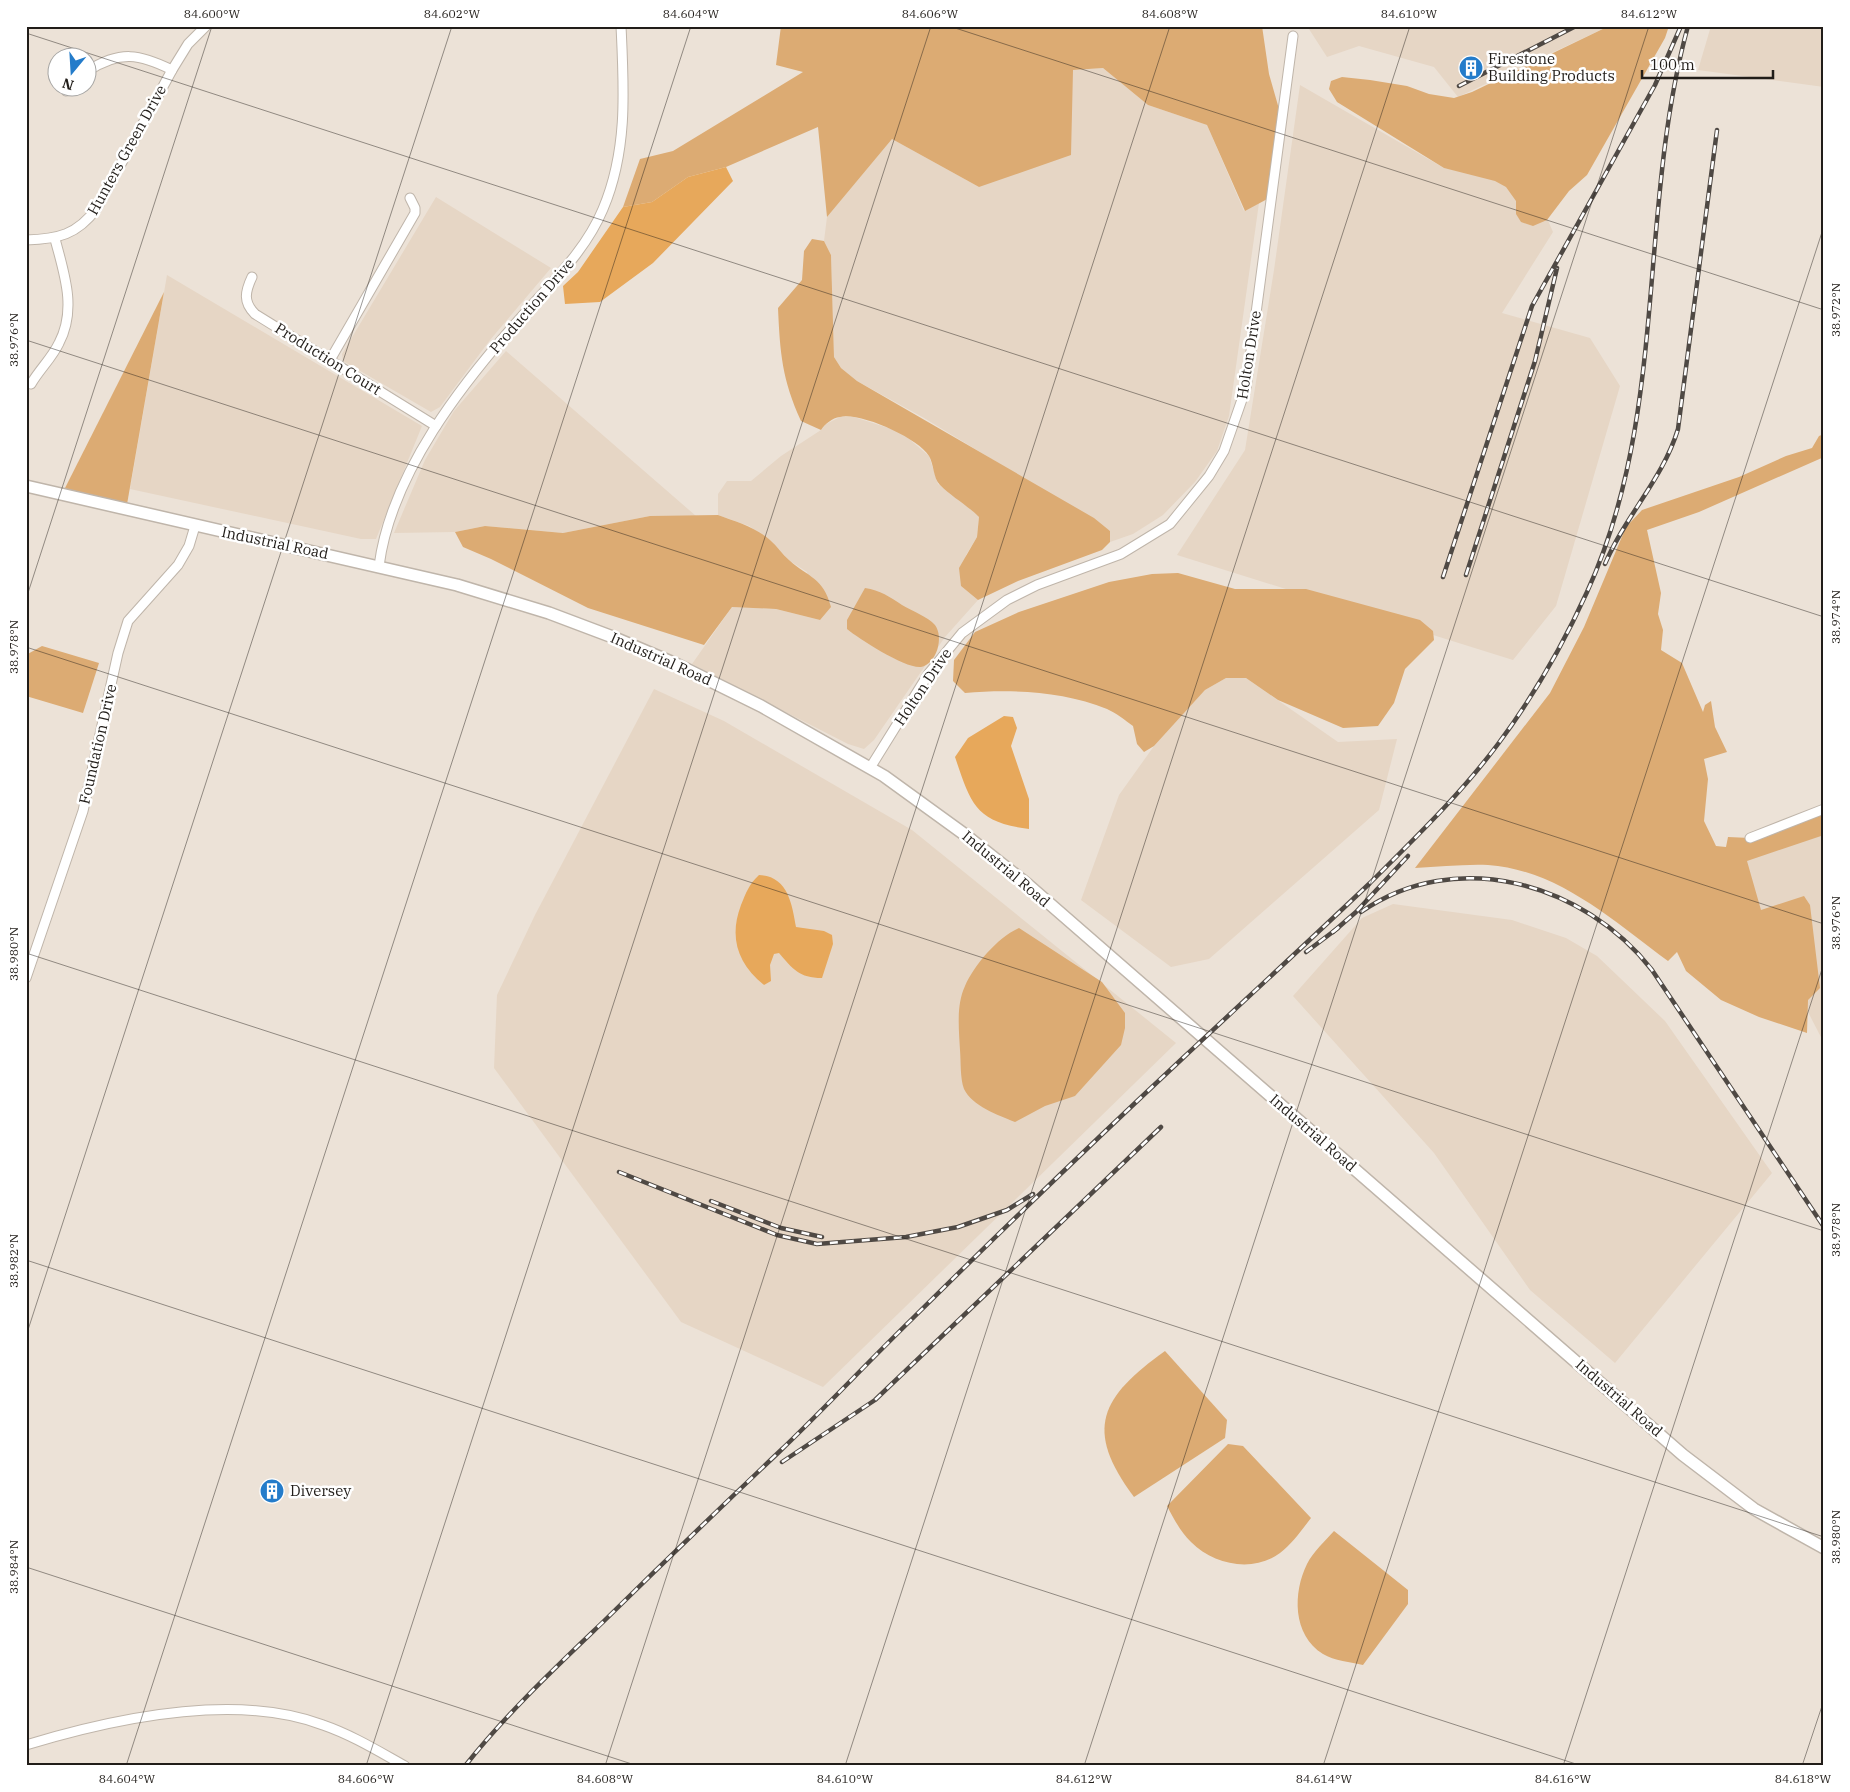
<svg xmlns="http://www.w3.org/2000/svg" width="1850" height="1792" font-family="'IBM Plex Serif',serif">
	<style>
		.built { fill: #e6d6c5 }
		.green { fill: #dcab73 }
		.water { fill: #e7a85b }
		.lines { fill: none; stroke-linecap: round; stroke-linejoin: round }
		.minor-casing { stroke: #bfb5aa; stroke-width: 11 }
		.major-casing { stroke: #bfb5aa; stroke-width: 14 }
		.minor { stroke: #fff; stroke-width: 9 }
		.major { stroke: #fff; stroke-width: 11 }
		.rail-casing { stroke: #4f4944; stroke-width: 4.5 }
		.rail { stroke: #fff; stroke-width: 2.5; stroke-dasharray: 8; stroke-linecap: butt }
		.ticks { fill: none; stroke: #211d19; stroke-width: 1; stroke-opacity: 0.45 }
		.labels { text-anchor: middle; stroke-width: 5; stroke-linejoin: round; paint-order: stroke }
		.poi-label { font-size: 15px; fill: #211d19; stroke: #fff; text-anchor: start }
		.street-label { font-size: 15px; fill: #211d19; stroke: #fff }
		.neatline { fill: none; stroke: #211d19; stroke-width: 2 }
		.ticks-label { font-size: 12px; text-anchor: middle; fill: #211d19 }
	</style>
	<rect width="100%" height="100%" fill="#ece2d7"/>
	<g class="built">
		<path d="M1307 26H1609L1458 97 1434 67 1359 46 1327 57Z"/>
		<path d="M1711 26H1824V87L1698 70Z"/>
		<path d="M1103 68 1148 105 1207 125 1244 211 1259 203 1229 416 1217 451 1195 482 1163 515 1133 534 1110 542V531L924 418 857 381 841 368 834 357 831 255 824 241 827 217 892 139 979 187 1073 70Z"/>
		<path d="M1300 85 1444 168 1533 186 1553 232 1502 313 1590 338 1620 386 1556 606 1513 660 1177 555 1245 450 1274 270Z"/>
		<path d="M436 197 551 268 490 340 440 407 431 412 343 361 342 354Z"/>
		<path d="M167 275 422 426 376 539H361L130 489Z"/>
		<path d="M506 351 696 516H650L563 533 485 526 455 532 394 533 425 460 454 411Z"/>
		<path d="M840 417H854L901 432 929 456 938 484 964 503 979 517 977 537 966 555 961 586 978 600 945 637 874 740 864 749 848 744 692 664 732 607 776 609 820 620 807 572 790 561 771 541 749 526 718 515V494L727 481H751L781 456 821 430 826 424Z"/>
		<path d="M1226 678H1246L1338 742 1397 739 1379 810 1209 959 1171 967 1081 900 1119 795 1154 746 1205 690Z"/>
		<path d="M654 689 724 721 912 830 1176 1043 823 1387 681 1322 494 1068 497 995 535 915Z"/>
		<path d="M1824 825V1043L1730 861Z"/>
		<path d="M1393 904 1512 920 1566 938 1597 956 1665 1021 1772 1173 1615 1363 1530 1290 1434 1153 1293 996 1362 918Z"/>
	</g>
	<g class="green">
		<path d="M781 26H1262L1269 74 1281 116 1271 197 1245 211 1207 125 1148 105 1103 68 1073 70 1071 155 979 187 892 139 827 217 818 127 726 167 688 177 652 202 623 207 640 159 673 151 803 72 776 65Z"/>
		<path d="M1609 26H1669L1665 38 1587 175 1569 191 1547 220 1533 226 1521 222 1516 214V201L1506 187 1495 181 1444 168 1337 102 1329 89 1331 81 1342 77 1370 80 1407 86 1429 94 1454 98 1472 92Z"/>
		<path d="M812 239 824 241 831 255 834 357 841 368 857 381 1094 518 1110 531V542L1102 550 1018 581 978 600 961 586 959 568 977 537 979 517C967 505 952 497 940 485 933 478 934 464 929 456 918 438 860 412 840 417 832 418 825 424 821 430L801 421C782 379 780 353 778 308L802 280 804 251Z"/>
		<path d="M164 292 126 510 62 494Z"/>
		<path d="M1824 434V457L1699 512 1647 530 1661 593 1658 614 1663 630 1661 650 1682 663 1703 712 1705 705 1711 701 1715 727 1727 752 1704 759 1708 779 1704 821 1716 846 1726 847 1728 837 1750 838 1824 809V835L1747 861 1761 910 1804 896 1810 905 1820 988 1808 1000 1807 1033 1759 1017 1721 1000 1686 971 1677 952 1668 961C1613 921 1559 870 1488 865 1464 864 1439 867 1415 868L1550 693 1584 627 1626 527 1642 510 1739 477 1786 456 1812 448 1819 436Z"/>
		<path d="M718 515C737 522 755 527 770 540 777 546 782 554 789 560 809 578 823 577 831 607L820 620 776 609 732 607 704 645 588 608 491 559 463 547 455 532 485 526 563 533 650 516Z"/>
		<path d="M1178 573 1235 589H1306L1420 620 1433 631 1434 640 1405 669 1394 703 1378 726 1343 728 1278 700 1246 678H1226L1205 690 1154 746 1144 752 1137 744 1133 726C1125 720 1116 713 1107 709 1063 691 1011 689 965 693L953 681 954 660 975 632 1019 612 1109 582 1152 574Z"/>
		<path d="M865 588C880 590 890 597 902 605 912 611 928 617 935 625 944 637 937 664 921 667 906 669 859 639 847 629V620Z"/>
		<path d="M42 646 99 663 83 713 26 696V655Z"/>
		<path d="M1019 928 1102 982 1125 1013V1028L1121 1045 1075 1096 1045 1106 1015 1122C998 1115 972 1106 964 1089 960 1078 961 1062 960 1050 959 1030 956 1005 965 986 974 965 998 937 1019 928Z"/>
		<path d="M1165 1351 1227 1420 1225 1438 1134 1497C1083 1429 1101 1397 1165 1351Z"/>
		<path d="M1228 1444 1243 1446 1311 1518C1301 1531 1292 1544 1280 1553 1253 1573 1214 1565 1191 1542 1180 1531 1174 1519 1167 1506Z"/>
		<path d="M1334 1531 1408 1590V1604L1363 1665C1351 1662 1334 1661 1323 1654 1292 1635 1293 1592 1307 1564 1313 1552 1325 1541 1334 1531Z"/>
	</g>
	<g class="water">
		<path d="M726 167 733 181 653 263 600 302 565 304 563 286 578 272 623 207 652 202 688 177Z"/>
		<path d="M1004 716 1013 717 1017 728 1011 746 1029 799V829C975 822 971 804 955 757L968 738Z"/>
		<path d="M759 875C788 876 792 904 796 927L824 931 832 935 833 944 822 978C799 978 793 969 779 953L774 954 770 965 771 981 764 985C737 963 729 937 741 905 746 893 749 884 759 875Z"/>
	</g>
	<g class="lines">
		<defs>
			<g id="minor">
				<path d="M88 71C120 50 140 54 172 70"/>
				<path d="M66 91 70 88"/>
				<path d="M26 240C58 239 77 235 97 208L172 70 188 44 206 26"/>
				<path d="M252 277C245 292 243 302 255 314L436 426"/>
				<path d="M330 360 415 213V208L410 198"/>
				<path d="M31 384C39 370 52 358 59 343 77 309 64 273 55 239"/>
				<path d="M379 566C391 473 463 382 524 314 553 281 586 250 603 209 628 150 624 89 621 26"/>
				<path d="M870 768 929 673 962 633 1007 600 1037 585 1121 554 1170 524 1209 476 1224 451 1246 388 1293 36"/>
				<path d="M1750 838 1824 809"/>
				<path d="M26 978 83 811 118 653 128 621 178 565 189 546 195 526"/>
				<path d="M26 1745C112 1719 236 1692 323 1725 352 1735 378 1751 405 1766"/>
			</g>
			<path id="major" d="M26 486 457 585 549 613 610 636 676 664 761 706 884 776 964 834 1027 884 1683 1455 1754 1509 1824 1548"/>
		</defs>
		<use href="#minor" class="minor-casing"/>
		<use href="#major" class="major-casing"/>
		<use href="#minor" class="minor"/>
		<use href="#major" class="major"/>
		<defs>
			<g id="rail">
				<path d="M1459 86 1576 26"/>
				<path d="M1605 564C1625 516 1663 479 1678 429L1717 130"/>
				<path d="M1466 575 1535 361 1557 268"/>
				<path d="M1443 577 1532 306 1655 85 1681 26"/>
				<path d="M1361 912C1456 846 1584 883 1652 970L1824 1227"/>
				<path d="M1333 932 1356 912 1408 856"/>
				<path d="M1306 952 1338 928"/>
				<path d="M619 1172 777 1235 817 1244 906 1237 958 1227 1007 1210 1033 1194"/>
				<path d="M711 1201 781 1228 822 1237"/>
				<path d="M782 1462 875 1400 1161 1127"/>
				<path d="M465 1766C507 1713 555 1668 603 1622 661 1565 720 1508 779 1452 824 1409 867 1363 912 1319 1001 1231 1092 1143 1184 1057 1246 999 1308 942 1370 883 1414 839 1460 795 1498 744 1533 697 1563 645 1587 592 1669 413 1637 212 1688 26"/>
			</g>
		</defs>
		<use href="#rail" class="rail-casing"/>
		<use href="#rail" class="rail"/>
	</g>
	<path class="ticks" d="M949 26 1824 310M26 33 1824 617M26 340 1824 924M26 599 212 26M26 647 1824 1231M26 953 1824 1537M26 1260 1582 1766M26 1336 452 26M26 1567 638 1766M126 1766 691 26M366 1766 931 26M605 1766 1170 26M845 1766 1410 26M1084 1766 1649 26M1323 1766 1824 226M1563 1766 1824 963M1802 1766 1824 1700"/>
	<defs>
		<symbol id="building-disc" viewBox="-11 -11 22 22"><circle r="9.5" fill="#247cca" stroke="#fff"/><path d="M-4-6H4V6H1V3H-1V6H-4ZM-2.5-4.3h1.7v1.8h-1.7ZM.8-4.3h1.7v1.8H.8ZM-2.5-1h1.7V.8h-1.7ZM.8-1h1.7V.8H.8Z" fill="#fff"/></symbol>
	</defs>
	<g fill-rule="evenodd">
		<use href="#building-disc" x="1457" y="54" width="28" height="28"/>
		<use href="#building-disc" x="258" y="1477" width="28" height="28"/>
	</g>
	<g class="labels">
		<g class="poi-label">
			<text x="1488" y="64">Firestone<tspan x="1488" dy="17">Building Products</tspan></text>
			<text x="290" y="1496">Diversey</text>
		</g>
		<g class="street-label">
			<text transform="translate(127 150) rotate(-61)" y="5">Hunters Green Drive</text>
			<text transform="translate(532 306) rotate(-49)" y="5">Production Drive</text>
			<text transform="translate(1249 355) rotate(-81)" y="5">Holton Drive</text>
			<text transform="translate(328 359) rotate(32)" y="5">Production Court</text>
			<text transform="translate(275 543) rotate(12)" y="5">Industrial Road</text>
			<text transform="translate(661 659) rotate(24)" y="5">Industrial Road</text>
			<text transform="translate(923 687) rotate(-56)" y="5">Holton Drive</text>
			<text transform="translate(98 744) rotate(-77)" y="5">Foundation Drive</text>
			<text transform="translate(1006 869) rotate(40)" y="5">Industrial Road</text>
			<text transform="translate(1313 1133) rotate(41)" y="5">Industrial Road</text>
			<text transform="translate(1619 1398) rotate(41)" y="5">Industrial Road</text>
		</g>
	</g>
	<rect width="1850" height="1792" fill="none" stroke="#ffffff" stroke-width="55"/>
	<g transform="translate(72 72) rotate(198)"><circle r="24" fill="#ffffff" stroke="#a6a5a3"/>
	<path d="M0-4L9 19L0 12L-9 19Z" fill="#247cca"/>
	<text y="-8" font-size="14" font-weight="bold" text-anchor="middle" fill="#211d19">N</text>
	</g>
	<path d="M1642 70v8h131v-8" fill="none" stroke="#211d19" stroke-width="2.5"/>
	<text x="1650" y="70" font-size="15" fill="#211d19" stroke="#ffffff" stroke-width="4" paint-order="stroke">100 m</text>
	<rect x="28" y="28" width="1794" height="1736" class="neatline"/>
	<g class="ticks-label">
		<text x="212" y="18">84.600°W</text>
		<text x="452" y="18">84.602°W</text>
		<text x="691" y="18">84.604°W</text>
		<text x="930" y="18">84.606°W</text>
		<text x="1170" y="18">84.608°W</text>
		<text x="1409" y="18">84.610°W</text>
		<text x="1649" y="18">84.612°W</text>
		<text transform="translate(1836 310) rotate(-90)" y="4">38.972°N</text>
		<text transform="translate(14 340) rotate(-90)" y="4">38.976°N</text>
		<text transform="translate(1836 617) rotate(-90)" y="4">38.974°N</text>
		<text transform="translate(14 647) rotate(-90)" y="4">38.978°N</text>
		<text transform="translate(1836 923) rotate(-90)" y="4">38.976°N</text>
		<text transform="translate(14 954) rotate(-90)" y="4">38.980°N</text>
		<text transform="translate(1836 1230) rotate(-90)" y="4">38.978°N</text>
		<text transform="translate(14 1261) rotate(-90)" y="4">38.982°N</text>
		<text transform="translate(1836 1537) rotate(-90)" y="4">38.980°N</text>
		<text transform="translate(14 1567) rotate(-90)" y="4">38.984°N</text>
		<text x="127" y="1783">84.604°W</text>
		<text x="366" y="1783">84.606°W</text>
		<text x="605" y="1783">84.608°W</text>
		<text x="845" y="1783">84.610°W</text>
		<text x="1084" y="1783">84.612°W</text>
		<text x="1324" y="1783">84.614°W</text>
		<text x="1563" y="1783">84.616°W</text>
		<text x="1803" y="1783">84.618°W</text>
	</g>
</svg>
